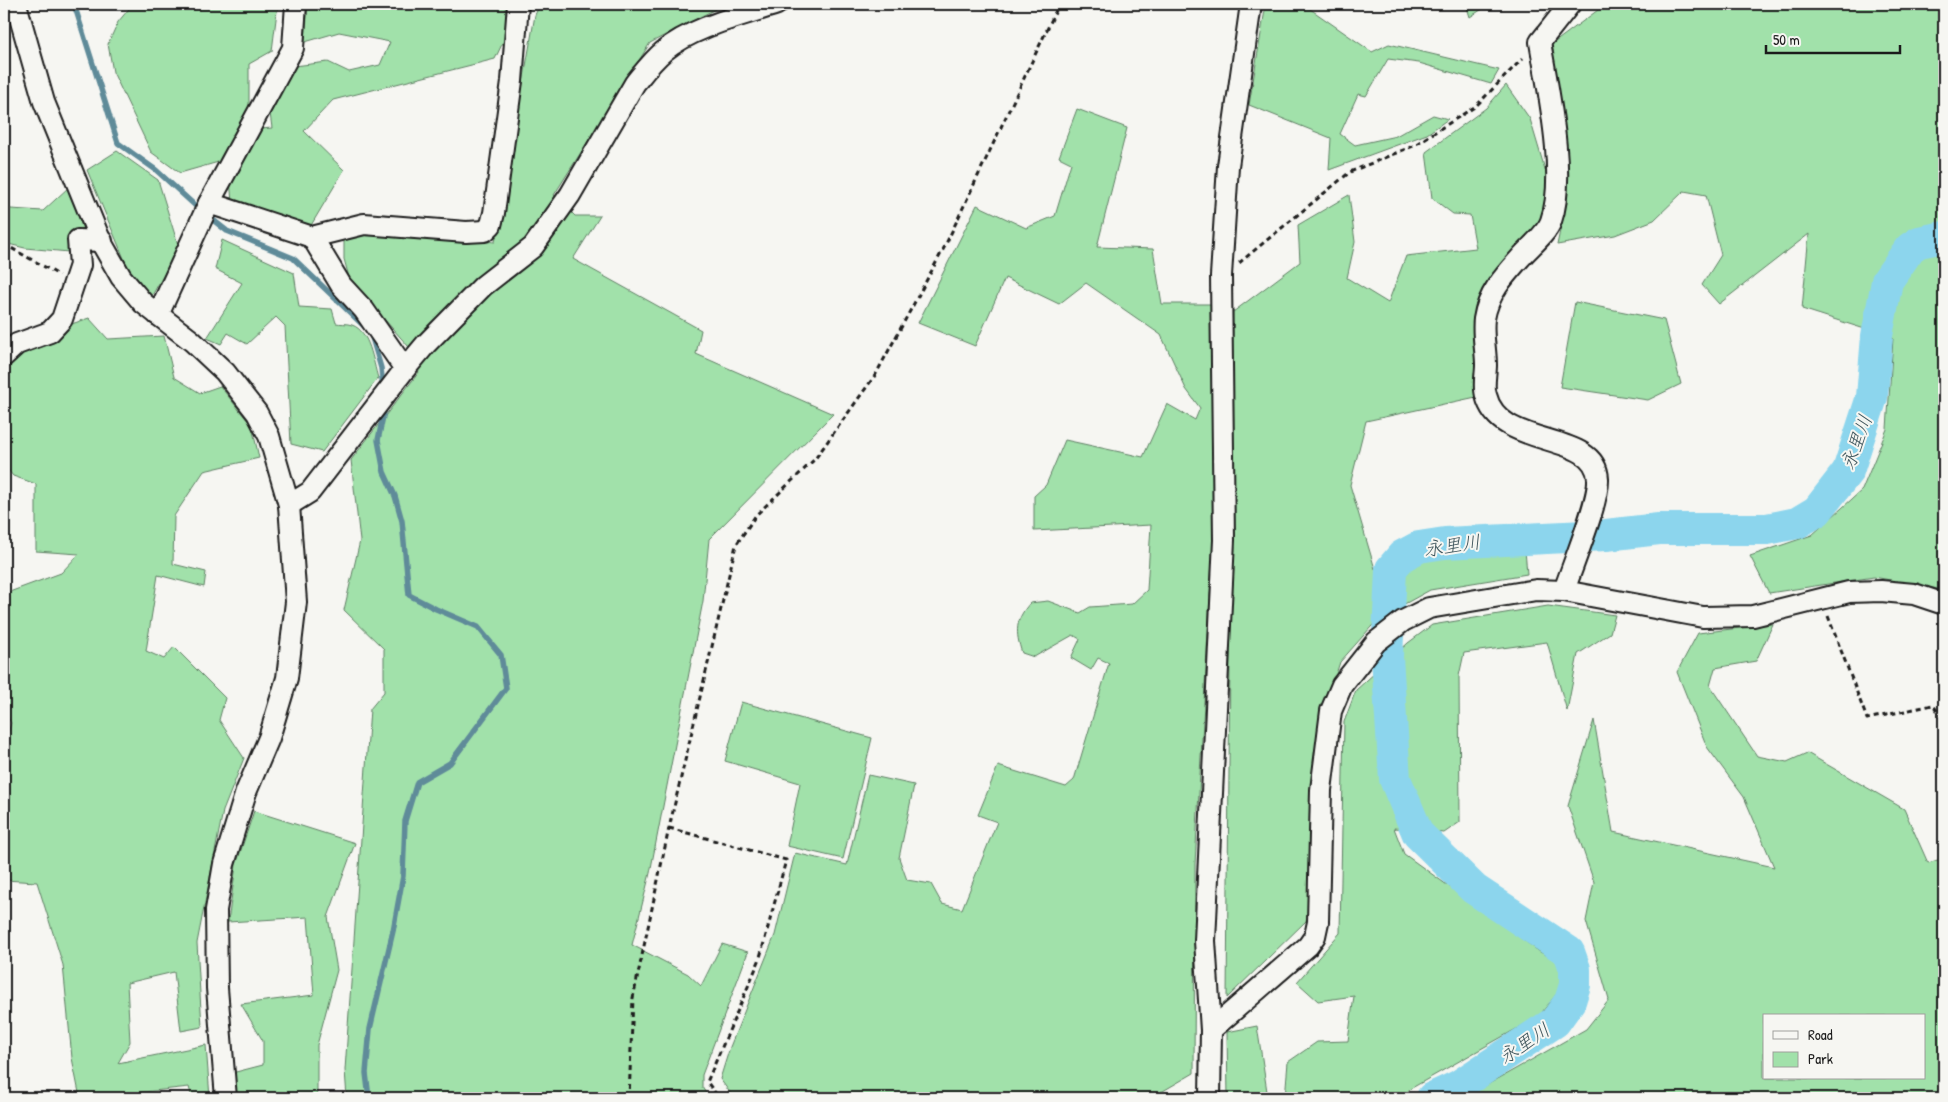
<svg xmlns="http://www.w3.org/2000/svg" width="1948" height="1102" font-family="'Patrick Hand','Klee One',sans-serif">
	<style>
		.green { fill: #a1e1aa; stroke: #5e7e63; fill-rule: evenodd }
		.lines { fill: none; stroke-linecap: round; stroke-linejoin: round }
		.stream { stroke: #5f8b99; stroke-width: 5.5 }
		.river { stroke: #8cd5ed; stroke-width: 32 }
		.minor-casing { stroke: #1c1c1c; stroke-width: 24 }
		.path { stroke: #1c1c1c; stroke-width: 3; stroke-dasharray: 5 4; stroke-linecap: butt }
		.minor { stroke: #f6f6f2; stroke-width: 20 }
		.labels { text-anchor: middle; stroke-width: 4; stroke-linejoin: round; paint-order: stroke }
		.water-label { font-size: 19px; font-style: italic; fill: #3e545b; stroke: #f6f6f2 }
	</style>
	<rect width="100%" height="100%" fill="#f6f6f2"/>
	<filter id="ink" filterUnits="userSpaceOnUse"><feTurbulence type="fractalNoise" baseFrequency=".02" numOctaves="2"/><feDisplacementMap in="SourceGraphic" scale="10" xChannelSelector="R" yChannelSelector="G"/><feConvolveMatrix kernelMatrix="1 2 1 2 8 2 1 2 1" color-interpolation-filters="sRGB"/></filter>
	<g filter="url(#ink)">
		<g class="green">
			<path d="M133 4H281L277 11 272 51 249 64V116L222 161 180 173 151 152 113 72 108 44 118 22Z"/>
			<path d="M308 4H510L504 40 495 59 333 100 304 131 344 170 310 227 232 202 230 180 261 129 272 128 270 113 294 66 328 62 349 72 380 65 390 42 339 32 305 42Z"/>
			<path d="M540 4H725L650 43 554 195 575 216H600L573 259 701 330 696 354 833 414 709 539 703 601 650 873 632 945 688 974 701 986 722 944 748 952 702 1075V1087L709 1098H347L345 1070 370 709 384 692V649L344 610 360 541 351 460 419 372 409 347 350 281 344 259V240L360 228 495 242 535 15Z"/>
			<path d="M1266 4H1303L1372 52 1389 44 1499 70 1491 84 1419 63 1388 59 1366 96 1358 94 1340 134 1355 145 1396 136 1433 115 1448 119 1427 134 1329 170 1331 138 1249 105Z"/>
			<path d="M1466 4H1490L1470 17Z"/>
			<path d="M1606 4H1944V590L1874 577 1769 593 1750 556 1812 535 1862 490 1887 429 1893 338 1802 309 1809 234 1719 304 1702 285 1721 255 1706 195 1684 191 1654 220 1615 235 1557 245 1566 202 1551 45Z"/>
			<path d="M1506 85 1530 119 1549 183 1544 221 1475 305 1476 397 1366 421 1350 485 1375 569 1400 571 1415 560 1525 550 1527 574 1430 590 1379 618 1340 662 1320 723 1312 891 1306 921 1227 998 1233 312 1300 262 1298 225 1349 195 1355 242 1347 278 1388 303 1406 256 1476 248 1470 215 1453 214 1432 198 1426 152 1486 108Z"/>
			<path d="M1077 109 1127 128 1097 247 1153 249 1162 304H1216L1215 506 1195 864 1194 1073 1151 1098H734L720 1079 730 1047 775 935 795 853 847 865 868 775 914 785 899 858 907 880 931 884 942 904 962 909 997 822 978 815 998 766 1066 787 1074 780 1109 663 1098 658 1091 670 1071 658 1080 639 1073 635 1034 657 1022 653C1015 632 1015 620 1030 603L1048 601 1080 613 1090 607 1132 604 1147 590 1151 525 1034 531V496L1046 485 1065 440 1143 457 1167 404 1195 420 1200 408 1186 389 1161 335 1086 283 1059 304 1005 278 975 346 918 323 977 205 1026 228 1055 216 1071 163 1059 157Z"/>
			<path d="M117 151 158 180 179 248 150 299 128 268 87 170Z"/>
			<path d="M69 187 84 233 69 252 25 248 4 243V206L11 209 43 211Z"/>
			<path d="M222 240 294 273 299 307 332 309 336 323C340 324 347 323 352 325 370 331 373 362 378 378L322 452 291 444 285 326 276 317 247 344 228 333 221 344 207 338 242 283 215 269Z"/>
			<path d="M1575 302 1664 320 1681 384 1648 400 1560 387Z"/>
			<path d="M89 318 108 339 164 336 174 377 200 393 220 386 252 426 259 458 204 471 174 516 173 564 206 572 204 587 158 575 146 651 164 659 174 647 225 698 219 720 244 758 223 811 197 943 202 1027 181 1031 174 972 127 983 130 1042 118 1063 206 1045 210 1098H192L189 1087 126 1094V1098H80L72 1058 63 965 37 882 4 880V747L11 723 4 710V594L61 573 79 554 36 551V484L13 476 4 465V367L20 349 63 327Z"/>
			<path d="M1548 606 1615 615 1610 633 1578 654 1567 711 1547 642 1464 653 1459 676 1460 822 1444 833 1394 828 1404 854 1540 952 1562 963V987L1539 1016 1410 1089 1401 1098H1285L1288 1062 1317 1042 1348 1041 1354 996 1318 1001 1297 982 1340 933 1344 722 1356 690 1408 643 1432 625Z"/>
			<path d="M1773 624 1756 661 1715 668 1710 686 1757 756 1787 762 1807 753 1904 809 1928 863 1944 858V1098H1464L1586 1029 1609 1000 1586 921 1594 882 1568 806 1594 720 1613 832 1774 867 1744 797 1707 747 1677 672 1698 633ZM1764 1016H1924V1078H1764Z"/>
			<path d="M741 702 872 738 843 859 787 846 800 783 725 761Z"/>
			<path d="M254 811 355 843 328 917 337 970 317 1045V1098H266L265 1096 235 1098 232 1073 263 1065V1041L241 1004 314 995 308 917 228 922 236 865Z"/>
			<path d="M1257 1026 1268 1098H1228L1227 1032Z"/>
		</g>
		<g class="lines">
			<g class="stream">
				<path d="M74 4 118 143 156 170 200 210"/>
				<path d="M208 216 227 231 293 258 365 327"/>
				<path d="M371 334 381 368 383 388"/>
				<path d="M369 1098 366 1073 370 1029 393 931 403 876 405 821 417 782 450 763 506 688 501 655 478 627 436 609 409 595 402 521 395 496 384 472 378 440 385 407"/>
			</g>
			<path class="river" d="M1432 1098 1458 1086 1555 1022 1570 1001 1575 985V969L1569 952 1474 889 1418 834 1395 779 1387 657 1391 569 1402 556 1419 547 1445 543 1606 535 1659 529H1767L1797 523 1817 511 1848 471 1872 397 1877 336 1887 281 1910 248 1919 242 1944 237"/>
			<defs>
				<g id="minor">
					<path d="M16 4 44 102 101 242 121 277 143 303 192 341 225 372 257 413 269 436 289 505 296 602 287 678 269 738 246 792 224 864 216 910 217 988 226 1098"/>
					<path d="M209 203 312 237 364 224 466 232 485 231 491 225 494 213 512 81 518 4"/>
					<path d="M312 237 341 285 364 310 405 369"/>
					<path d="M158 315 209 203 293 48 296 4"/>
					<path d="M4 356 17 344 50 332 62 319 80 265 78 240 102 241"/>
					<path d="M289 505 310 492 405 369 426 344 483 286 533 247 570 195 635 83C644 72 653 60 664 51 692 27 741 16 777 4"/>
					<path d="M1564 591C1572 566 1599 502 1598 479 1596 429 1499 451 1486 395 1483 386 1486 374 1486 365 1486 350 1482 334 1484 319 1488 293 1505 275 1522 256 1531 246 1547 233 1551 221 1567 176 1548 90 1540 42L1570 4"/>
					<path d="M1211 1030 1308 946 1315 936 1318 922 1321 790 1331 711 1342 685 1376 642 1403 621 1429 608 1536 590 1564 591 1703 617 1753 616 1849 592 1881 591 1914 594 1944 604"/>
					<path d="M1210 1098 1211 1030 1205 941 1224 540 1221 276 1228 166 1251 4"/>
				</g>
			</defs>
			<use href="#minor" class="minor-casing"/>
			<g class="path">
				<path d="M4 244 59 275"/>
				<path d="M1239 263 1350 172 1413 146 1476 106 1523 58"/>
				<path d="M1828 616 1867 719 1933 705 1944 720"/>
				<path d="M669 828 786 860 759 961 707 1082 719 1098"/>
				<path d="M629 1098 633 998 669 828 736 545 756 515 815 459 876 374 945 246 1059 4"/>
			</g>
			<use href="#minor" class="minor"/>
		</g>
	</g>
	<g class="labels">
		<g class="water-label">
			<text transform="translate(1856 442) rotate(-70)" y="7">永里川</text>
			<text transform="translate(1452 545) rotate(-8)" y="7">永里川</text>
			<text transform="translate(1524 1043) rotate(-34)" y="7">永里川</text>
		</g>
	</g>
	<rect width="1948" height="1102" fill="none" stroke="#f6f6f2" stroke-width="20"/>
	<rect x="10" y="10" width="1928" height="1082" fill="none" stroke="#1c1c1c" stroke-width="2" filter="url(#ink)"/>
	<rect x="1763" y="1014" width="162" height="65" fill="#f6f6f2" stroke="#9f9f9c"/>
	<rect x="1773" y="1031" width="25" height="8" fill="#f6f6f2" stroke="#9f9f9c"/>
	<text x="1808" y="1040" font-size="15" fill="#1c1c1c">Road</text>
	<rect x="1773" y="1052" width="25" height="15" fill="#a1e1aa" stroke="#9f9f9c"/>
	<text x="1808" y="1064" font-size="15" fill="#1c1c1c">Park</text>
	<path d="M1766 45v8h134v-8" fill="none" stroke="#1c1c1c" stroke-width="2.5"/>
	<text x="1773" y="45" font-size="15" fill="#1c1c1c" stroke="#f6f6f2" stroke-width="4" paint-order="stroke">50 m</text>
</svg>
